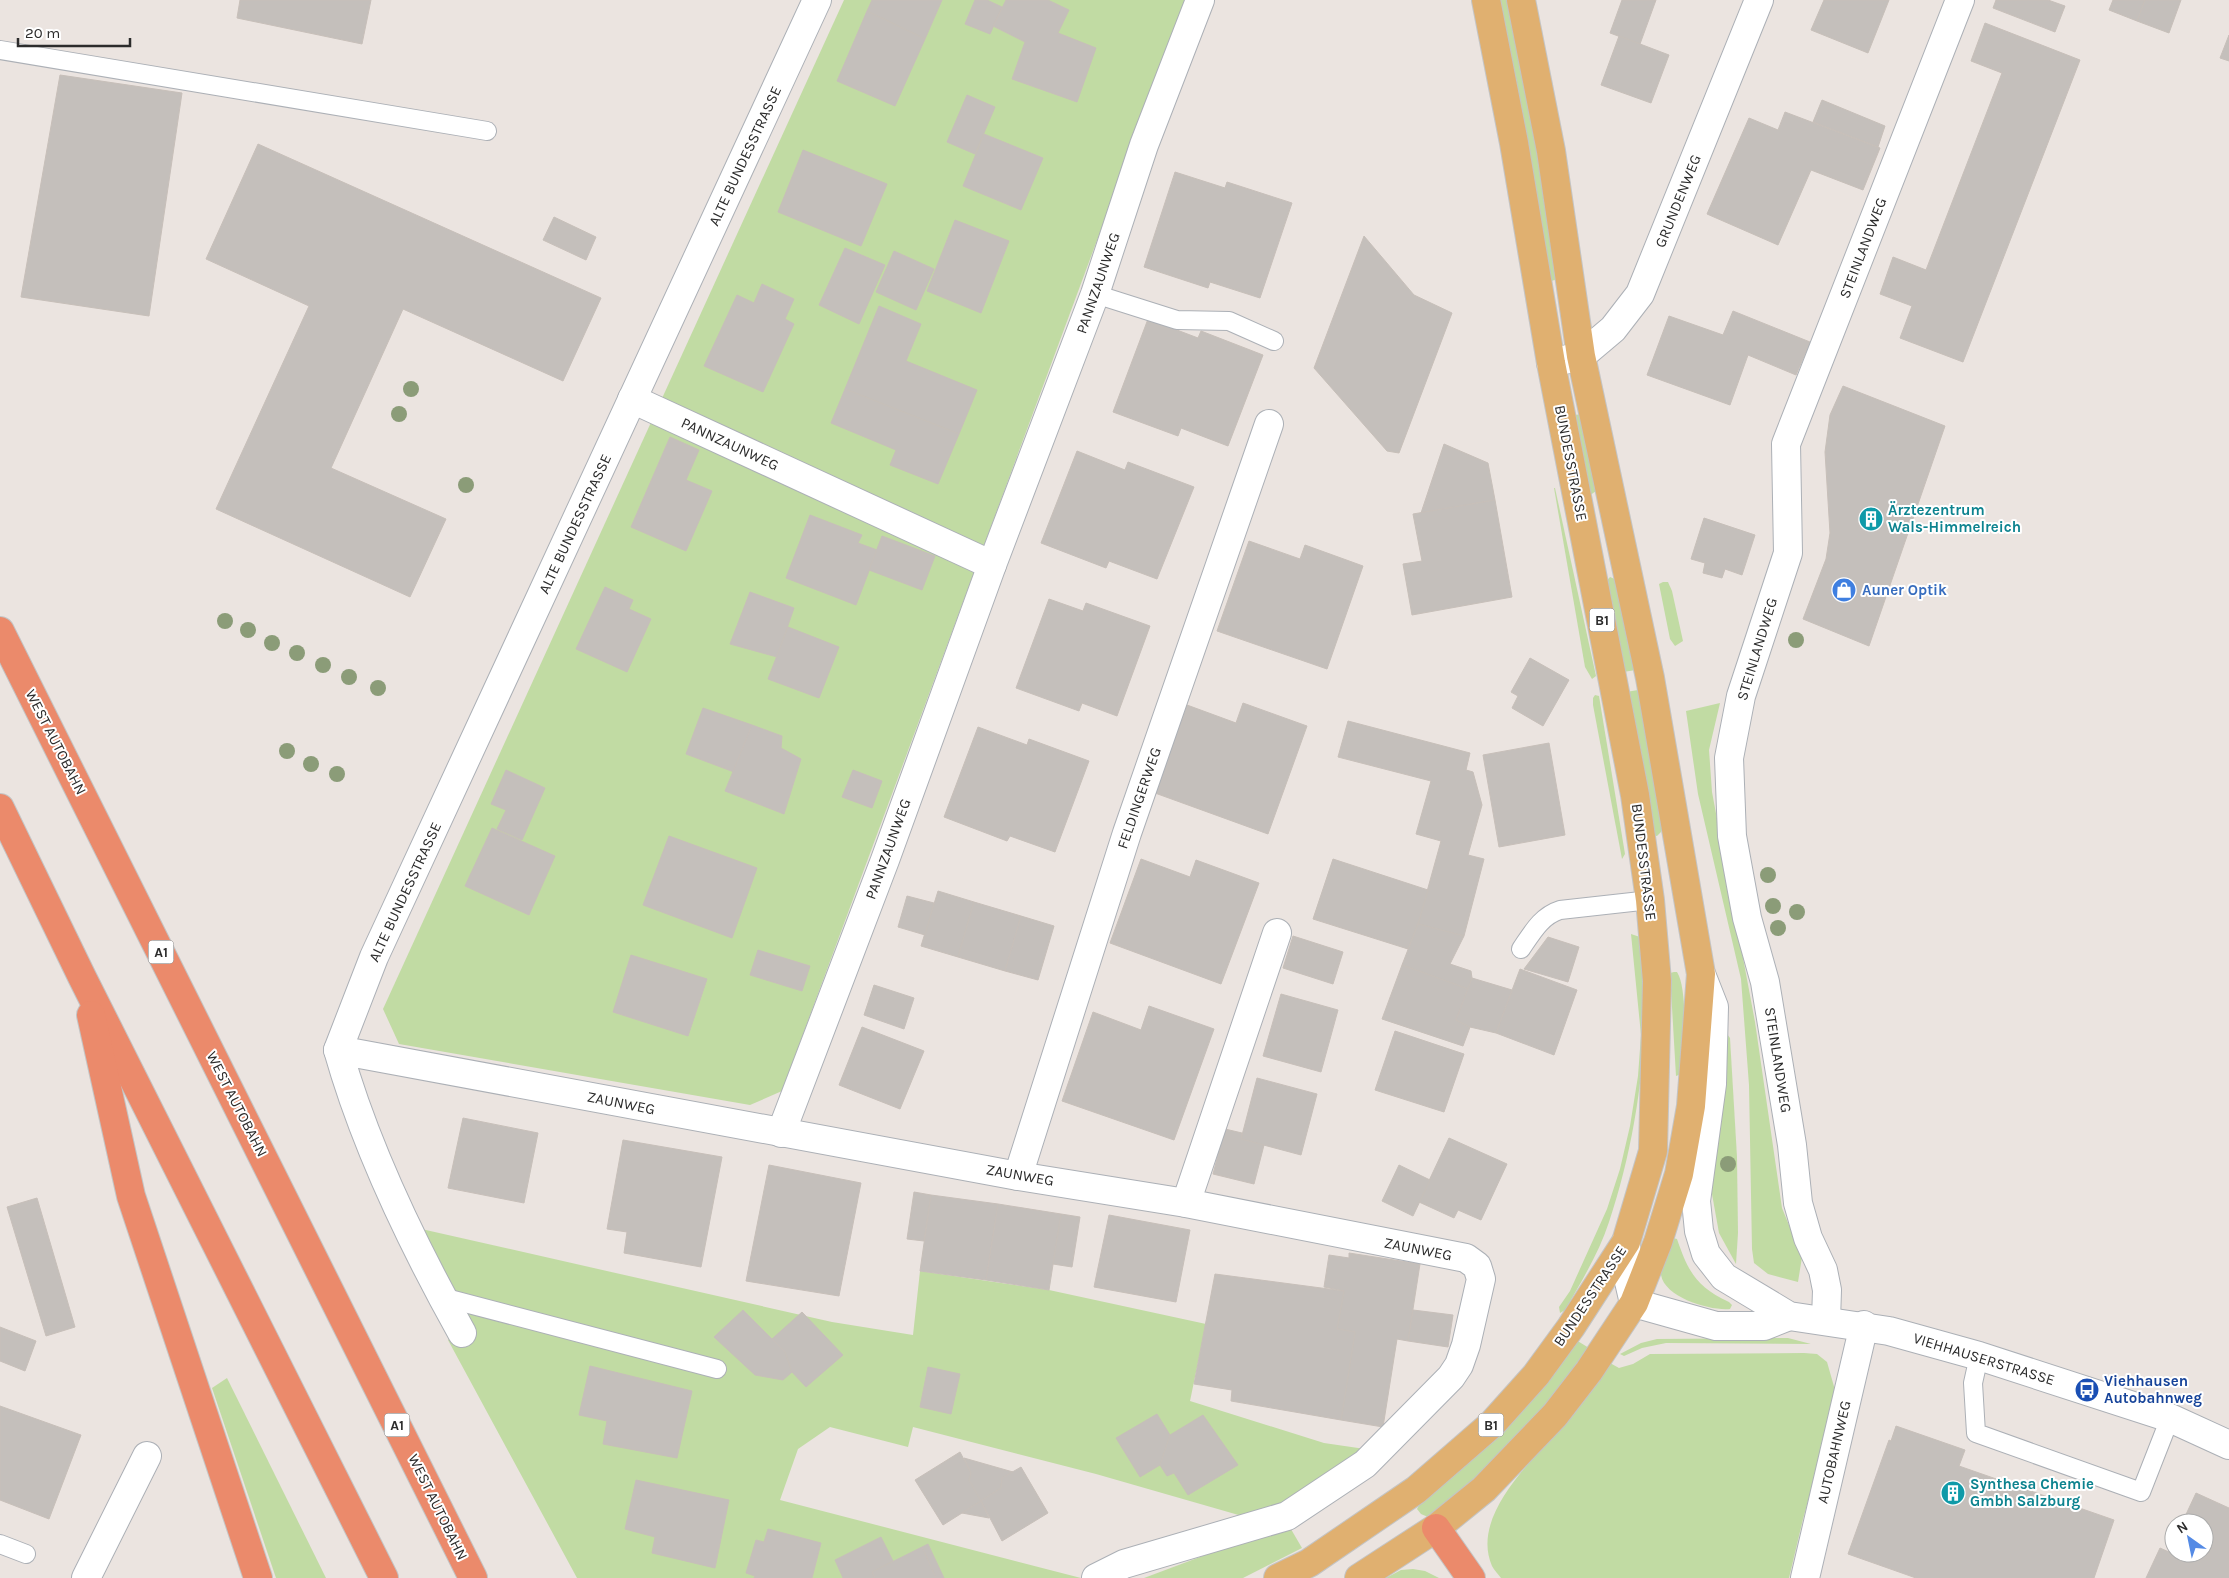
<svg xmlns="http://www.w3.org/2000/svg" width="2229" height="1578" font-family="Karla,sans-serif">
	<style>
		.green { fill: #c1dba3 }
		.building { fill: #c4bfbb; stroke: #c7bfb9 }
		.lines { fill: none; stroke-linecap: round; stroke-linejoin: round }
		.lane-casing { stroke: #acb0b6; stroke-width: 20 }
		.street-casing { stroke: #acb0b6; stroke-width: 30 }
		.secondary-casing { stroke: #acb0b6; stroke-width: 30 }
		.primary-casing { stroke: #c4c4c4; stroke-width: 30 }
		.highway-casing { stroke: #c4c4c4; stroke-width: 30 }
		.lane { stroke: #fff; stroke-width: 18 }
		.street { stroke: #fff; stroke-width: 28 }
		.secondary { stroke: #fff; stroke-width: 28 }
		.primary { stroke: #e0b070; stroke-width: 28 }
		.highway { stroke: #eb8a6b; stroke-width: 28 }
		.tree { fill: #8b9c78 }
		.labels { text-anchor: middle; stroke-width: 4; stroke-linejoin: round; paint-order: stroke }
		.shield { fill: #fff; stroke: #6b6b6b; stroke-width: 1 }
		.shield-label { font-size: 14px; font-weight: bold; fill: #2c2c2c }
		.street-label { font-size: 15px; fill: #2c2c2c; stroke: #fff }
		.culture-label { font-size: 15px; font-weight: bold; fill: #0d838f; stroke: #fff; text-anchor: start }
		.shop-label { font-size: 15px; font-weight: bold; fill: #366cbe; stroke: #fff; text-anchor: start }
		.transit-label { font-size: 15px; font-weight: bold; fill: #164399; stroke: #fff; text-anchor: start }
	</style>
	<rect width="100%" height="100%" fill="#ebe4e0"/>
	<g class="green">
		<path d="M844 0H1186L782 1091 750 1105 399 1044 383 1009Z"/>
		<path d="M1497 0H1512L1521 46 1557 279 1549 282Z"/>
		<path d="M1582 414 1596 491 1589 496 1575 415Z"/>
		<path d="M1554 488H1555L1596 676 1592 679 1585 667Z"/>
		<path d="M1610 577 1617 580 1636 670 1623 672 1605 583Z"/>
		<path d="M1663 582H1668L1672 591 1683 641 1675 646 1670 639 1659 584Z"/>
		<path d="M1638 690 1661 822V832L1657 836 1651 835 1626 692Z"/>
		<path d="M1595 695 1599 696 1625 854 1622 859 1593 705V698Z"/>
		<path d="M1720 703 1709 750 1712 792 1755 1022 1782 1208 1802 1257 1798 1282 1768 1274 1754 1263 1752 1249 1749 1085 1741 979 1698 794 1686 711Z"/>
		<path d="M1631 934 1640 937C1653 1027 1638 1136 1609 1222 1599 1253 1581 1282 1565 1310L1560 1313 1559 1307 1570 1291 1607 1209 1620 1169 1630 1126 1638 1076 1641 1035Z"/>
		<path d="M1674 972H1677C1688 988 1684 1051 1684 1073L1676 1076 1670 973Z"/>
		<path d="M1727 1034 1730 1038 1737 1157 1738 1233 1736 1264 1719 1233 1710 1183Z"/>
		<path d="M417 1228 832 1322 913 1335 920 1271 1049 1290 1206 1324 1190 1401 1324 1443 1365 1449 1287 1505 1249 1518 1096 1474 913 1427 908 1447 830 1427 798 1449 780 1500 1081 1578H577L448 1340 465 1323Z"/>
		<path d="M1673 1238 1677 1239C1688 1271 1696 1287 1729 1302L1732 1305 1730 1309C1711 1311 1665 1298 1661 1275 1659 1263 1669 1249 1673 1238Z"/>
		<path d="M1788 1338 1811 1344 1666 1343 1642 1348 1624 1356 1620 1354 1641 1343 1657 1339Z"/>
		<path d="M1576 1340 1589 1348 1541 1414 1481 1475 1428 1517 1421 1514 1417 1509 1420 1503Z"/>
		<path d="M1804 1353 1817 1354 1827 1362 1837 1397 1803 1519 1789 1578H1501C1498 1574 1494 1570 1492 1566 1469 1513 1539 1454 1570 1419 1585 1401 1597 1382 1610 1363L1619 1368 1633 1364 1650 1354Z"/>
		<path d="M227 1378 326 1578H276L212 1388Z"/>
		<path d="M1288 1524 1302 1548 1243 1578H1144Z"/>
		<path d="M1413 1569 1425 1571 1439 1578H1386L1401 1570Z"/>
	</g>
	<g class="building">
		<path d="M240 0H371L362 44 237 18Z"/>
		<path d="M872 0H942L925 39 867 11Z"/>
		<path d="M975 0H987L1002 7 990 34 965 24Z"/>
		<path d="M1006 0H1048L1069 10 1058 33 1096 48 1077 102 1012 79 1025 42 993 26Z"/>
		<path d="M1622 0H1656L1640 44 1610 33Z"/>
		<path d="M1824 0H1889L1868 53 1811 30Z"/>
		<path d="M1996 0H2048L2065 6 2055 32 1993 8Z"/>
		<path d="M2113 0H2145L2137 21 2109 10Z"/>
		<path d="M2145 0H2181L2169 33 2137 21Z"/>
		<path d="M867 11 925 39 895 106 837 81Z"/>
		<path d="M1985 23 2080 60 1963 362 1900 338 1912 306 1880 294 1893 257 1926 270 2002 73 1971 61Z"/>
		<path d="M2229 35V61L2220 58Z"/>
		<path d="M1619 36 1669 55 1651 103 1601 85Z"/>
		<path d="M60 75 182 93 149 316 21 297Z"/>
		<path d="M967 95 995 107 975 154 947 142Z"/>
		<path d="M1822 100 1885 126 1878 147 1813 122Z"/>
		<path d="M1785 112 1880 148 1863 190 1811 170 1778 245 1707 214 1749 118 1778 130Z"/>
		<path d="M984 134 1043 158 1021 210 963 186Z"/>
		<path d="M258 144 601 298 563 381 403 309 331 468 446 519 410 597 216 509 309 306 206 259Z"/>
		<path d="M803 150 887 184 861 246 778 212Z"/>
		<path d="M1175 172 1225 188 1227 182 1292 203 1260 298 1210 282 1208 288 1144 267Z"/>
		<path d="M554 217 596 237 586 260 543 240Z"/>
		<path d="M955 220 1009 241 981 313 927 291Z"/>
		<path d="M1364 236 1414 295 1452 313 1399 453 1387 451 1314 368Z"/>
		<path d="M845 248 885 265 859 324 819 305Z"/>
		<path d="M894 251 934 269 916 310 876 292Z"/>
		<path d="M762 284 794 299 785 319 794 324 763 392 704 366 737 295 754 303Z"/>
		<path d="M879 306 921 324 906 361 977 390 959 434 845 389Z"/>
		<path d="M1733 311 1810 342 1796 375 1748 355 1730 405 1647 375 1669 316 1723 335Z"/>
		<path d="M1148 319 1198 338 1201 331 1263 355 1228 446 1181 428 1178 436 1113 412Z"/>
		<path d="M1843 386 1945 426 1869 646 1803 619 1826 559 1830 533 1825 452 1830 415Z"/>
		<path d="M845 389 959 434 938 484 890 465 896 450 831 423Z"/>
		<path d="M670 437 699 450 686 480 712 491 686 551 631 527Z"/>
		<path d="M1444 444 1488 463 1495 500 1421 513Z"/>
		<path d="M1077 451 1125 470 1128 462 1194 487 1157 579 1109 561 1106 568 1041 543Z"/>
		<path d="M1495 500 1512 597 1412 615 1403 564 1422 561 1413 514Z"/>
		<path d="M810 515 862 535 858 543 877 550 856 605 786 578Z"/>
		<path d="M1704 518 1755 535 1742 575 1725 569 1722 578 1703 573 1705 563 1691 559Z"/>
		<path d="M882 536 935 556 922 590 869 570Z"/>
		<path d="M1249 541 1300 559 1305 545 1363 566 1327 669 1217 631Z"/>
		<path d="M605 587 633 600 629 609 651 619 627 672 576 649Z"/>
		<path d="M750 592 794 608 777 657 730 644Z"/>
		<path d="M1049 599 1083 611 1086 603 1150 626 1117 716 1082 703 1079 711 1016 688Z"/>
		<path d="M788 627 839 647 819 698 768 679Z"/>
		<path d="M1530 658 1569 680 1543 726 1512 708 1518 696 1511 692Z"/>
		<path d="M1243 703 1307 726 1268 834 1155 793 1187 705 1236 723Z"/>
		<path d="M703 708 752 725 734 772 686 754Z"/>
		<path d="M1348 721 1470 753 1466 770 1473 772 1482 805 1468 855 1484 859 1464 936 1418 924 1441 841 1416 834 1431 781 1338 757Z"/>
		<path d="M752 725 782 736 781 748 801 759 784 814 725 791Z"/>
		<path d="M978 727 1027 745 1029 739 1089 761 1055 852 1010 836 1007 841 944 817Z"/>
		<path d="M1549 743 1565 835 1499 847 1483 755Z"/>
		<path d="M506 770 545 788 522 840 497 829 506 810 491 804Z"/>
		<path d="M853 770 882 781 872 808 842 797Z"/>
		<path d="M492 828 555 856 529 915 465 886Z"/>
		<path d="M669 836 757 868 732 938 643 905Z"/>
		<path d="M1141 859 1190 877 1196 860 1259 883 1221 984 1110 943Z"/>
		<path d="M1333 859 1428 890 1418 924 1408 949 1313 919Z"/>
		<path d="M938 891 974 902 958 957 921 946Z"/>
		<path d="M907 896 934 903 925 935 898 927Z"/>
		<path d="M974 902 1021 916 1005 971 958 957Z"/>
		<path d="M1021 916 1054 926 1038 980 1005 971Z"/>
		<path d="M1418 924 1464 936 1450 964 1471 971 1472 978 1468 989 1402 965Z"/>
		<path d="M1293 936 1343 952 1333 984 1283 968Z"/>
		<path d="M1548 937 1579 947 1568 982 1524 969Z"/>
		<path d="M758 950 810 966 802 991 750 975Z"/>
		<path d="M631 955 707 979 688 1036 613 1012Z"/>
		<path d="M1402 965 1468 989 1456 1020 1470 1027 1463 1046 1382 1019Z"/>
		<path d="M1520 969 1577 990 1554 1055 1496 1033Z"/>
		<path d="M1472 978 1512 990 1496 1033 1470 1027 1456 1020Z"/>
		<path d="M874 985 914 998 904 1029 864 1015Z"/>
		<path d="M1281 994 1338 1010 1321 1072 1263 1056Z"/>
		<path d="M1149 1006 1214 1029 1174 1140 1062 1101 1093 1012 1141 1030Z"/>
		<path d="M862 1027 924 1051 900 1109 839 1085Z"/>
		<path d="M1395 1031 1464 1054 1444 1112 1375 1090Z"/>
		<path d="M1257 1078 1317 1094 1301 1155 1241 1139Z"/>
		<path d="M463 1118 538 1133 524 1203 448 1188Z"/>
		<path d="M1225 1129 1242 1133 1241 1139 1264 1145 1254 1184 1213 1174Z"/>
		<path d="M1449 1138 1507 1164 1481 1220 1458 1210 1454 1218 1419 1202Z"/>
		<path d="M623 1140 722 1157 701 1267 624 1253 627 1232 607 1229Z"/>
		<path d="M769 1165 861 1183 839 1296 746 1281Z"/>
		<path d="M1399 1165 1430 1180 1413 1216 1382 1201Z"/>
		<path d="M914 1192 931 1195 924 1241 907 1239Z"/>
		<path d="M931 1195 998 1204 986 1280 920 1271Z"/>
		<path d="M37 1198 75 1327 46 1336 7 1207Z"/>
		<path d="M998 1204 1061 1214 1049 1290 986 1280Z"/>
		<path d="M1061 1214 1080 1217 1072 1267 1053 1264Z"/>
		<path d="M1109 1215 1190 1230 1176 1302 1094 1287Z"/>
		<path d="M1349 1253 1420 1264 1408 1341 1397 1339 1383 1427 1341 1420 1355 1332 1337 1329 1344 1291 1324 1287 1329 1255 1349 1258Z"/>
		<path d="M1215 1274 1344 1291 1337 1329 1355 1332 1341 1420 1231 1401 1232 1390 1194 1384Z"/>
		<path d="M743 1310 785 1352 792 1372 783 1380 755 1375 714 1337Z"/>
		<path d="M1413 1310 1453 1315 1448 1347 1408 1341Z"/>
		<path d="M802 1312 843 1355 806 1387 792 1372 785 1352 772 1339Z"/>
		<path d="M0 1327 36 1341 25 1371 0 1361Z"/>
		<path d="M590 1366 692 1391 677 1458 603 1444 607 1421 579 1415Z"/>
		<path d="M928 1367 960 1374 951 1414 920 1407Z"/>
		<path d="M0 1406 81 1435 49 1519 0 1500Z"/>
		<path d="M1157 1414 1170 1435 1160 1465 1140 1477 1116 1438Z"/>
		<path d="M1203 1415 1238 1465 1188 1495 1174 1473 1167 1476 1160 1465 1170 1435Z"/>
		<path d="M1896 1426 1965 1450 1959 1466 2114 1520 2094 1578H1916L1848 1554 1889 1440 1891 1441Z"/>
		<path d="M960 1452 971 1473 969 1480 981 1501 943 1525 915 1480Z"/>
		<path d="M964 1458 1013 1472 1002 1478 1001 1488 981 1501 969 1480 971 1473Z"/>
		<path d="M1021 1467 1048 1513 1002 1541 981 1501 1001 1488 1002 1478Z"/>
		<path d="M636 1480 729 1500 715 1568 652 1553 655 1537 625 1529Z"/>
		<path d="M2196 1493 2229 1508V1578H2146L2160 1548 2169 1552 2174 1541V1553H2204V1523H2182Z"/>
		<path d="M981 1501 989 1518 962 1513Z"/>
		<path d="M768 1529 821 1543 812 1578H754L755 1576 746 1573 756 1540 764 1542Z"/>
		<path d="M881 1537 893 1561 872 1572 875 1578H843L835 1560Z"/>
		<path d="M928 1544 944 1578H936L922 1547Z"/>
		<path d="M922 1547 936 1578H875L872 1572Z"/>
	</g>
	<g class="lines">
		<defs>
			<g id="lane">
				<path d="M0 50 487 131"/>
				<path d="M1095 294 1177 320 1229 321 1274 341"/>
				<path d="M1521 949C1532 933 1541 916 1560 910L1650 900"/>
				<path d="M442 1297 717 1369"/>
				<path d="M1979 1356 1973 1383 1976 1433 2141 1492 2170 1418"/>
				<path d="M0 1544 26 1554"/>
			</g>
			<g id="street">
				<path d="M1551 363 1581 356 1613 329 1640 294 1759 0"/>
				<path d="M632 399 992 565"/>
				<path d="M338 1050 374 957 817 0"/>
				<path d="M781 1133 885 860 992 565 1095 294 1144 145 1200 0"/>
				<path d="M1018 1176 1127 833 1269 424"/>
				<path d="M1186 1203 1277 933"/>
				<path d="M1826 1320 1827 1290 1823 1270 1808 1238 1798 1203 1792 1145 1765 982 1747 918 1732 836 1729 758 1741 696 1788 553 1786 444 1960 0"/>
				<path d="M462 1333C414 1247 365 1146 338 1050L1018 1176 1186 1203 1466 1258 1477 1266 1481 1279 1466 1345 1459 1365 1451 1377 1365 1464 1287 1516 1124 1564 1096 1578"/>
				<path d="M86 1578 147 1456"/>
				<path d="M1805 1578 1864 1325"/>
			</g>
			<g id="secondary">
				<path d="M1701 974 1714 1007 1712 1084 1696 1201 1699 1231 1706 1254 1724 1277 1789 1316 1889 1331 1979 1356 2170 1418 2229 1445"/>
				<path d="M1626 1242 1627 1273 1634 1303 1716 1326H1764L1789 1316"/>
			</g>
			<g id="primary">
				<path d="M1278 1578 1309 1563 1416 1490 1492 1424 1536 1375 1571 1327 1626 1242 1653 1151 1657 981 1650 900 1635 795 1551 363 1514 143 1486 0"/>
				<path d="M1359 1578 1436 1528 1484 1489 1555 1415 1589 1371 1634 1303 1658 1242 1679 1174 1691 1106 1701 974 1650 678 1581 356 1551 151 1521 0"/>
			</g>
			<g id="highway">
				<path d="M0 631 473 1578"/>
				<path d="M0 808 82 977 384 1578"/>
				<path d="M91 1015 131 1196 258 1578"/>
				<path d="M1436 1528 1471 1578"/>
			</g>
		</defs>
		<use href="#lane" class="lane-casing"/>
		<use href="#street" class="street-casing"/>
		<use href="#secondary" class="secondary-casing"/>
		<use href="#primary" class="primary-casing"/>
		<use href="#highway" class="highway-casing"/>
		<use href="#lane" class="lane"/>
		<use href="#street" class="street"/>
		<use href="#secondary" class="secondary"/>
		<use href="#primary" class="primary"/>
		<use href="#highway" class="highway"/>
	</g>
	<g class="tree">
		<circle cx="411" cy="389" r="8"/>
		<circle cx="399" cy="414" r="8"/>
		<circle cx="466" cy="485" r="8"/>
		<circle cx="225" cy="621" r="8"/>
		<circle cx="248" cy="630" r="8"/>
		<circle cx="1796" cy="640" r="8"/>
		<circle cx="272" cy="643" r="8"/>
		<circle cx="297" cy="653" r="8"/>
		<circle cx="323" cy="665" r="8"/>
		<circle cx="349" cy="677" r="8"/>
		<circle cx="378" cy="688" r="8"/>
		<circle cx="287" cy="751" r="8"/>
		<circle cx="311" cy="764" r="8"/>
		<circle cx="337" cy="774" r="8"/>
		<circle cx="1768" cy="875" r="8"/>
		<circle cx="1773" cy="906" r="8"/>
		<circle cx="1797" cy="912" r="8"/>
		<circle cx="1778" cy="928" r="8"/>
		<circle cx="1728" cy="1164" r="8"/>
	</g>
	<defs>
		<symbol id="building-disc" viewBox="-11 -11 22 22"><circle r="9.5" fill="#0f9aa8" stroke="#fff"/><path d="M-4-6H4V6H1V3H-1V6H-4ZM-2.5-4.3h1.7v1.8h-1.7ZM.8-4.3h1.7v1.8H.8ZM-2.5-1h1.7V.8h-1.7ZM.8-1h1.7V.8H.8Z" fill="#fff"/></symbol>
		<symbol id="shop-disc" viewBox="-11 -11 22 22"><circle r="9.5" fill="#3f7fe0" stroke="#fff"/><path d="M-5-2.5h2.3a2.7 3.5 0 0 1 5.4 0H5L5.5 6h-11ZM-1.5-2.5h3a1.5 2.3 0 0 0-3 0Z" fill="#fff"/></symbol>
		<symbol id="bus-disc" viewBox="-11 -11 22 22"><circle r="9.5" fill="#1a4fb4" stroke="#fff"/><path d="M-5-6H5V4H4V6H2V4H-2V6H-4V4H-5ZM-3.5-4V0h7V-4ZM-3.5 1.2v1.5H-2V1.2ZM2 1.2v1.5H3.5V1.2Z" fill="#fff"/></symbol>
	</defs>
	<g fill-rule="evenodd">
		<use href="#building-disc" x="1857" y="505" width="28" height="28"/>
		<use href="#shop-disc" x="1830" y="576" width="28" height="28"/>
		<use href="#bus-disc" x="2073" y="1376" width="28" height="28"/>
		<use href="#building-disc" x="1939" y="1479" width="28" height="28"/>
	</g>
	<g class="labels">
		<g class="shield">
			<rect x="1589.5" y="608.5" width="25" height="23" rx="4"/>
			<rect x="148.5" y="940.5" width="25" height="23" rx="4"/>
			<rect x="384.5" y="1413.5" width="25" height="23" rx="4"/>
			<rect x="1478.5" y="1413.5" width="25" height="23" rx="4"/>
		</g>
		<g class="shield-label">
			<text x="1602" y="625">B1</text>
			<text x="161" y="957">A1</text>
			<text x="397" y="1430">A1</text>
			<text x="1491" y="1430">B1</text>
		</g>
		<g class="street-label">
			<text transform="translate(745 156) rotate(-65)" y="5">ALTE BUNDESSTRASSE</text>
			<text transform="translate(1678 201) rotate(-68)" y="5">GRUNDENWEG</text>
			<text transform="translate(1863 248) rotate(-69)" y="5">STEINLANDWEG</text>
			<text transform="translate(1098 283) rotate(-71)" y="5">PANNZAUNWEG</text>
			<text transform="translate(730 444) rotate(25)" y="5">PANNZAUNWEG</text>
			<text transform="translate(1571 463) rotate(79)" y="5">BUNDESSTRASSE</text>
			<text transform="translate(575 524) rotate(-65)" y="5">ALTE BUNDESSTRASSE</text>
			<text transform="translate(1757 649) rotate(-73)" y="5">STEINLANDWEG</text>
			<text transform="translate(56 742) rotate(63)" y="5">WEST AUTOBAHN</text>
			<text transform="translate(1139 798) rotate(-71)" y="5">FELDINGERWEG</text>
			<text transform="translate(888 849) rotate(-70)" y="5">PANNZAUNWEG</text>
			<text transform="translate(1644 862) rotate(83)" y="5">BUNDESSTRASSE</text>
			<text transform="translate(405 892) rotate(-65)" y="5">ALTE BUNDESSTRASSE</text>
			<text transform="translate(1778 1060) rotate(81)" y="5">STEINLANDWEG</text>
			<text transform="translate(621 1103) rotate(11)" y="5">ZAUNWEG</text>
			<text transform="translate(237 1104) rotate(63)" y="5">WEST AUTOBAHN</text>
			<text transform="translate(1020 1175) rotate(10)" y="5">ZAUNWEG</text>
			<text transform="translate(1418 1249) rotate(11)" y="5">ZAUNWEG</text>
			<text transform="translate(1590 1296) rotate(-56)" y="5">BUNDESSTRASSE</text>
			<text transform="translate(1984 1359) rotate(17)" y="5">VIEHHAUSERSTRASSE</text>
			<text transform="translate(1834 1452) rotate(-77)" y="5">AUTOBAHNWEG</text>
			<text transform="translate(438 1507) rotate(64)" y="5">WEST AUTOBAHN</text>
		</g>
		<g class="culture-label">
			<text x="1888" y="515">Ärztezentrum<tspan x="1888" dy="17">Wals-Himmelreich</tspan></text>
			<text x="1970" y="1489">Synthesa Chemie<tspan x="1970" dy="17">Gmbh Salzburg</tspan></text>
		</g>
		<g class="shop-label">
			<text x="1862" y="595">Auner Optik</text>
		</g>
		<g class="transit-label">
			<text x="2104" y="1386">Viehhausen<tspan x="2104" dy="17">Autobahnweg</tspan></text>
		</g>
	</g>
	<g transform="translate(2189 1538) rotate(327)"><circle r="24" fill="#ffffff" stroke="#ababab"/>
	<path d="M0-4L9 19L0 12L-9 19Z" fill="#548ae5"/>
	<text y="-8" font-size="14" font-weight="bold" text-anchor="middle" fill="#2c2c2c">N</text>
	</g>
	<path d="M18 38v8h112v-8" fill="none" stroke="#2c2c2c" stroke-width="2.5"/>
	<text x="25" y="38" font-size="15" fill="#2c2c2c" stroke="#ffffff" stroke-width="4" paint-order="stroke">20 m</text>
</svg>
